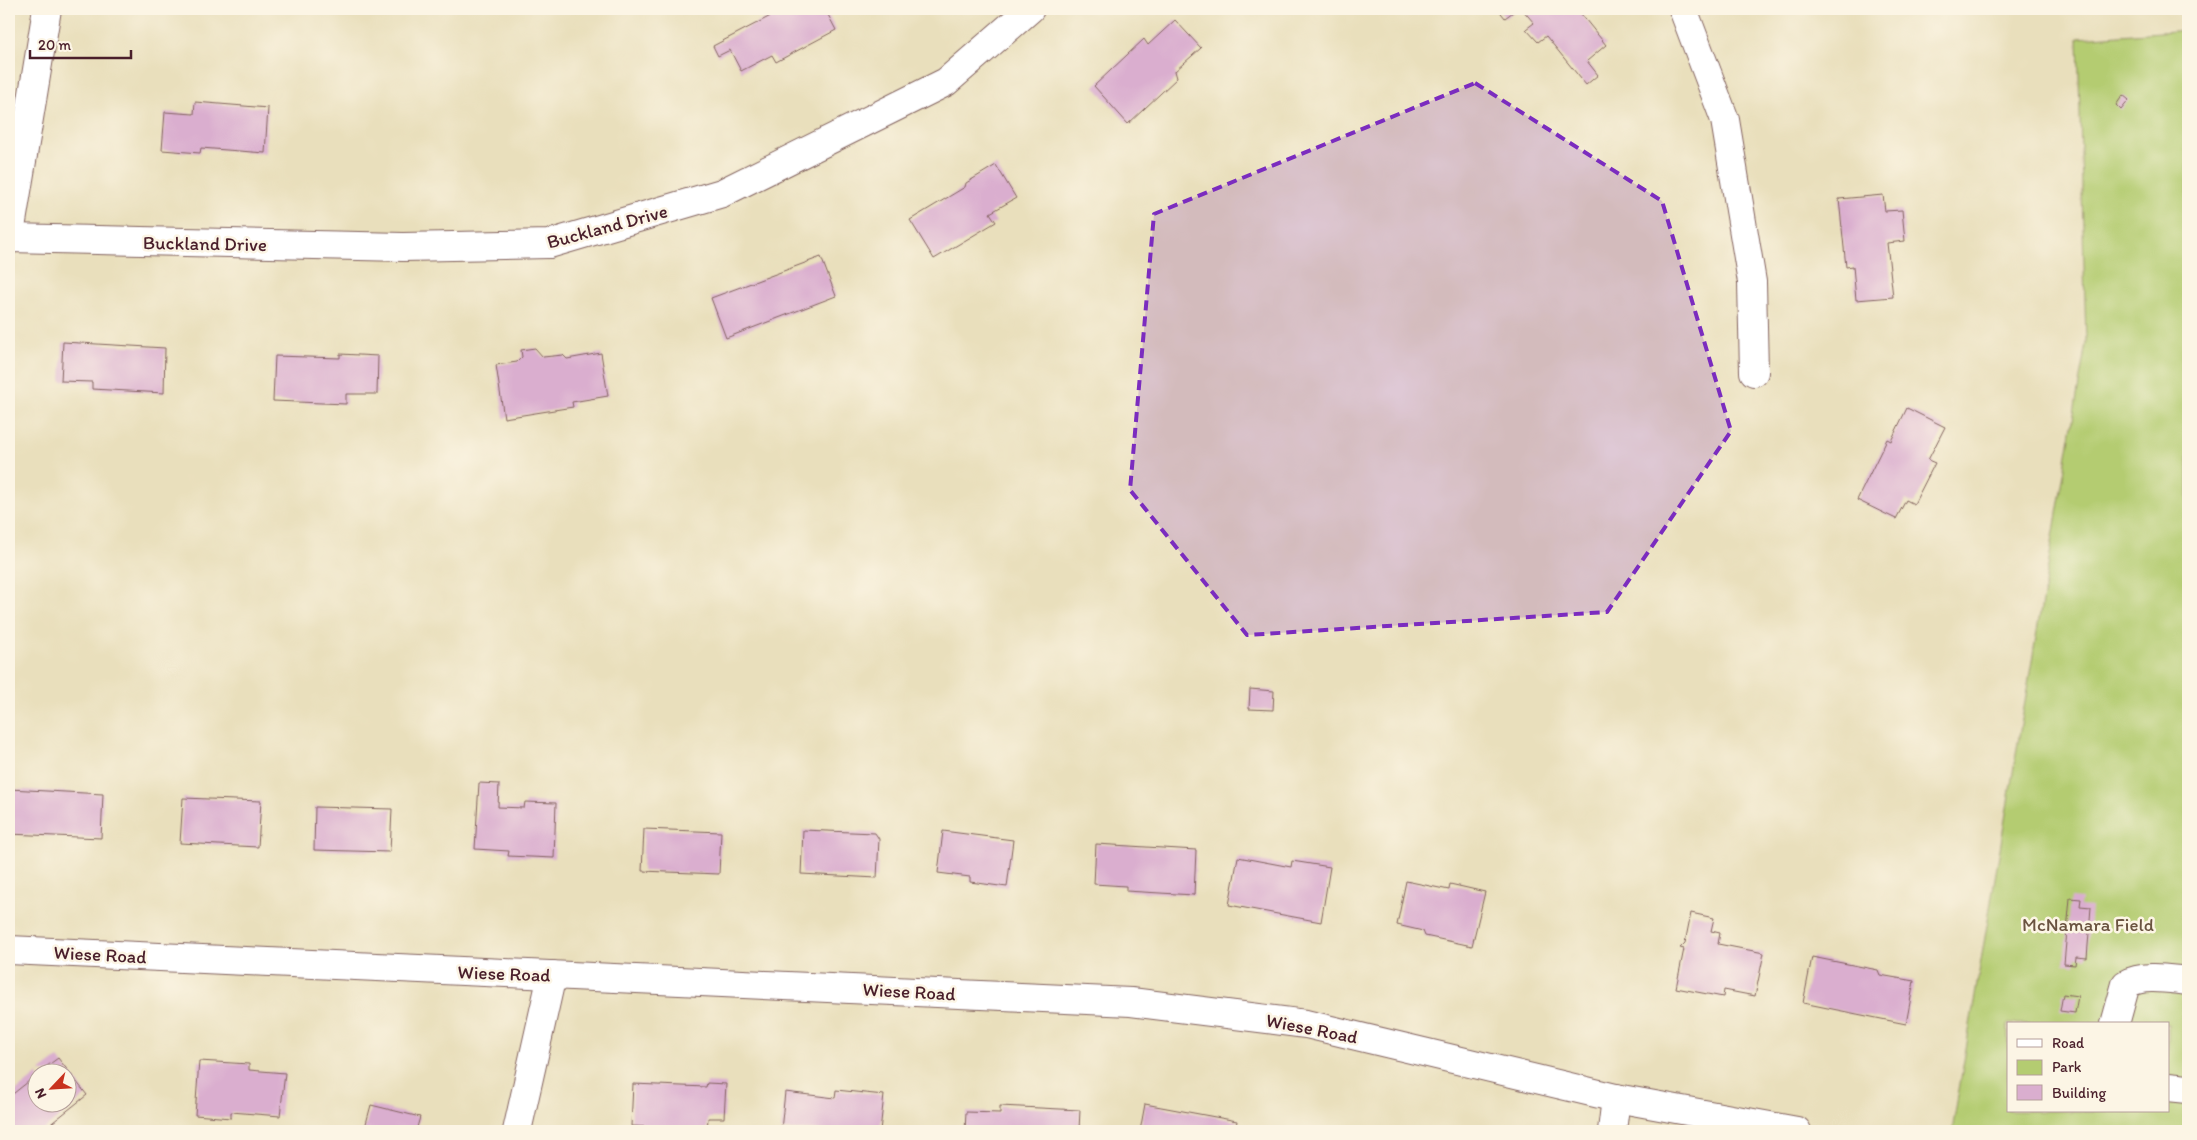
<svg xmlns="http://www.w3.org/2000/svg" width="2197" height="1140" font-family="Itim,sans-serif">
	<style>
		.green { fill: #b4cc71; stroke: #7f764e; fill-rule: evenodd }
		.building { fill: #daaecf }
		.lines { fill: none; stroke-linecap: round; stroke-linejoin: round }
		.minor-casing { stroke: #82625e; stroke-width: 30 }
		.minor { stroke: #fff; stroke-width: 28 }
		.marked { fill: #7b2cbf; fill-opacity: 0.2; stroke: #7b2cbf; stroke-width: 4; stroke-dasharray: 10 6; stroke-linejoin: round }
		.labels { text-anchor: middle; stroke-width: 5; stroke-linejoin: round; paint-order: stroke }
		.street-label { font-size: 19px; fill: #4a1f2b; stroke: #fcf5e5 }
		.park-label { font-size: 19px; fill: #6a5340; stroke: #fcf5e5 }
	</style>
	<rect width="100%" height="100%" fill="#fcf5e5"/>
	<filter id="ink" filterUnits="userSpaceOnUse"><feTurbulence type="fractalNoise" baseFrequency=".02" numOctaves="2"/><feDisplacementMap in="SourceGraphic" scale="10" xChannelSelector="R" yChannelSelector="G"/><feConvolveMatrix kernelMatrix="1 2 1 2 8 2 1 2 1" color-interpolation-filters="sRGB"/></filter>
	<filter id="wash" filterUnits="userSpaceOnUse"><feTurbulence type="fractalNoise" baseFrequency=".0096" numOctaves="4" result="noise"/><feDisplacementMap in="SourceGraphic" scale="20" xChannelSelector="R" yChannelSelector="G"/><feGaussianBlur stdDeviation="1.12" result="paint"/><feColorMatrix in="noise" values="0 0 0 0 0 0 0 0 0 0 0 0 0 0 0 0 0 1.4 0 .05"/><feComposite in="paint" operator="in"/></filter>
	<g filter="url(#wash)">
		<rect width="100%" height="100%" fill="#e9dfbc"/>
		<path class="green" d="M2188 30V1131H1952L2086 343 2078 38ZM2008 1024H2168V1111H2008Z"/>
		<g id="blocks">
			<g class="building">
				<path d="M784 9H825L836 30 776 62 772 55 741 71 730 50 718 56 713 46Z"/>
				<path d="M1498 9H1517L1505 18Z"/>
				<path d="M1522 9H1577L1606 45 1587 61 1598 75 1586 85 1546 36 1538 42 1526 29 1534 23Z"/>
				<path d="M1175 20 1201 48 1175 71 1177 78 1128 124 1094 86 1144 39 1148 45Z"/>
				<path d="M2123 95 2129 100 2121 110 2116 105Z"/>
				<path d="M195 102 268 108 265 153 201 148 200 153 162 150 165 112 194 114Z"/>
				<path d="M996 165 1016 198 990 213 996 222 934 259 910 220 965 187 966 183Z"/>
				<path d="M1883 195 1885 211 1902 210 1905 241 1887 243 1893 297 1856 300 1853 266 1846 267 1839 199Z"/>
				<path d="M821 257 836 296 726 338 711 298Z"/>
				<path d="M63 342 165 348 164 393 92 389V382L61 381Z"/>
				<path d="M535 348 543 357 563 355 567 359 601 353 608 396 572 402 573 407 504 418 496 365 517 362 522 357 521 350Z"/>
				<path d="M340 354 378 356 377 394H346V404L273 401 275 356 340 358Z"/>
				<path d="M1907 408 1945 427 1928 460 1935 463 1914 504 1906 500 1896 519 1857 500 1887 439 1891 441Z"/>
				<path d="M1250 689 1274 691 1273 710 1249 709Z"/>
				<path d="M479 783 499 784 498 807 524 808 525 802 556 803 554 858 508 856 509 851 475 849Z"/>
				<path d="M9 789 103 794 101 838 9 834Z"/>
				<path d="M183 798 261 801 258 847 180 843Z"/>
				<path d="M315 807 392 809 390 852 314 850Z"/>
				<path d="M644 829 721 832 719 874 642 871Z"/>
				<path d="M803 830 875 833 879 839 877 878 801 874Z"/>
				<path d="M943 831 1013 840 1007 887 970 882V877L938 873Z"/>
				<path d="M1096 844 1196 850 1194 895 1126 891V886L1094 884Z"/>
				<path d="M1238 857 1291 867 1292 861 1330 867 1321 922 1229 905Z"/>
				<path d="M1406 881 1449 890 1450 884 1485 892 1472 946 1425 936 1423 931 1397 925Z"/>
				<path d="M2070 898 2081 899 2080 906 2091 907 2087 958 2076 957 2075 965 2064 964Z"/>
				<path d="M1691 913 1714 918 1711 931 1720 933 1718 944 1764 953 1755 996 1724 990 1723 997 1676 988 1684 949 1680 948 1685 943Z"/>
				<path d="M1812 957 1878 970 1880 975 1914 981 1906 1024 1803 1003Z"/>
				<path d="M2063 994 2078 996 2075 1013 2060 1011Z"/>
				<path d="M58 1058 87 1095 43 1130 44 1131H9V1097L38 1074V1102H68V1072H39Z"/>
				<path d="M199 1061 249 1064V1070L285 1073 280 1116 231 1112V1118L195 1115Z"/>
				<path d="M707 1083 726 1084 724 1118H708L707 1131H672V1128L631 1126 633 1084 706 1087Z"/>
				<path d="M836 1090 884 1095 880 1131 781 1130 785 1092 835 1098Z"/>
				<path d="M1145 1104 1237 1121 1235 1131H1140Z"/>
				<path d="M371 1105 420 1117 416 1131H364Z"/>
				<path d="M1000 1106 1080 1110 1079 1130 1077 1131H965L966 1112 1000 1113Z"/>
			</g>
		</g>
	</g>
	<g filter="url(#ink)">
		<use href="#blocks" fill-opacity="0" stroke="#82625e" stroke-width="1"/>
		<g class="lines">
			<defs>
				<g id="minor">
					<path d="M1683 9 1725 120 1752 282 1754 372"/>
					<path d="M9 238 403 247 549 244 722 193 946 82 1030 9"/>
					<path d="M9 240 47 9"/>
					<path d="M9 950 1131 1002 1306 1024 1616 1098 1797 1131"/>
					<path d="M2115 1024 2126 984C2144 974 2168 979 2188 981"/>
					<path d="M2168 1087 2188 1089"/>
					<path d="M517 1131 552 975"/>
					<path d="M1612 1131 1616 1098"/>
				</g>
			</defs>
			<use href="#minor" class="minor-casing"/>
			<use href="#minor" class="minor"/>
		</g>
	</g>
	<path class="marked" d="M1475 83 1662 201 1731 431 1607 612 1247 635 1130 490 1154 214Z"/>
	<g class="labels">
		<g class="street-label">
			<text transform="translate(607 226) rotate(-15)" y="7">Buckland Drive</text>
			<text transform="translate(205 243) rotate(1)" y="7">Buckland Drive</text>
			<text transform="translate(100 954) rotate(3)" y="7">Wiese Road</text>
			<text transform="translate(504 973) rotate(2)" y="7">Wiese Road</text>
			<text transform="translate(909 991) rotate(3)" y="7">Wiese Road</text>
			<text transform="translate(1312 1028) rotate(11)" y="7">Wiese Road</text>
		</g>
		<g class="park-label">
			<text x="2088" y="931">McNamara Field</text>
		</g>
	</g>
	<rect width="2197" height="1140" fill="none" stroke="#fcf5e5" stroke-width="30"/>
	<rect x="2007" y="1022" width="162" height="90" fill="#fcf5e5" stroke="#b59f9b"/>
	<rect x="2017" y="1039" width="25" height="8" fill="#ffffff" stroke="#b59f9b"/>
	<text x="2052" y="1048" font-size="15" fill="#4a1f2b">Road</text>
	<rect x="2017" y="1060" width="25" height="15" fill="#b4cc71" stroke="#b59f9b"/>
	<text x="2052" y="1072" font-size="15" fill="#4a1f2b">Park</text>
	<rect x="2017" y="1085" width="25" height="15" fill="#daaecf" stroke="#b59f9b"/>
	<text x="2052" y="1098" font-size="15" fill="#4a1f2b">Building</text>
	<g transform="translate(52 1088) rotate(245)"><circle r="24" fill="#fcf5e5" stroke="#b59f9b"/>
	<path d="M0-4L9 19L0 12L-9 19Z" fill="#c8321e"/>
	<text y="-8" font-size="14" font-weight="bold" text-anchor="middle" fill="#4a1f2b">N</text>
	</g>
	<path d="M30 50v8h101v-8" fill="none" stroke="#4a1f2b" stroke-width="2.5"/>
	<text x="38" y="50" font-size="15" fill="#4a1f2b" stroke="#fcf5e5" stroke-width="4" paint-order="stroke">20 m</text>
</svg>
